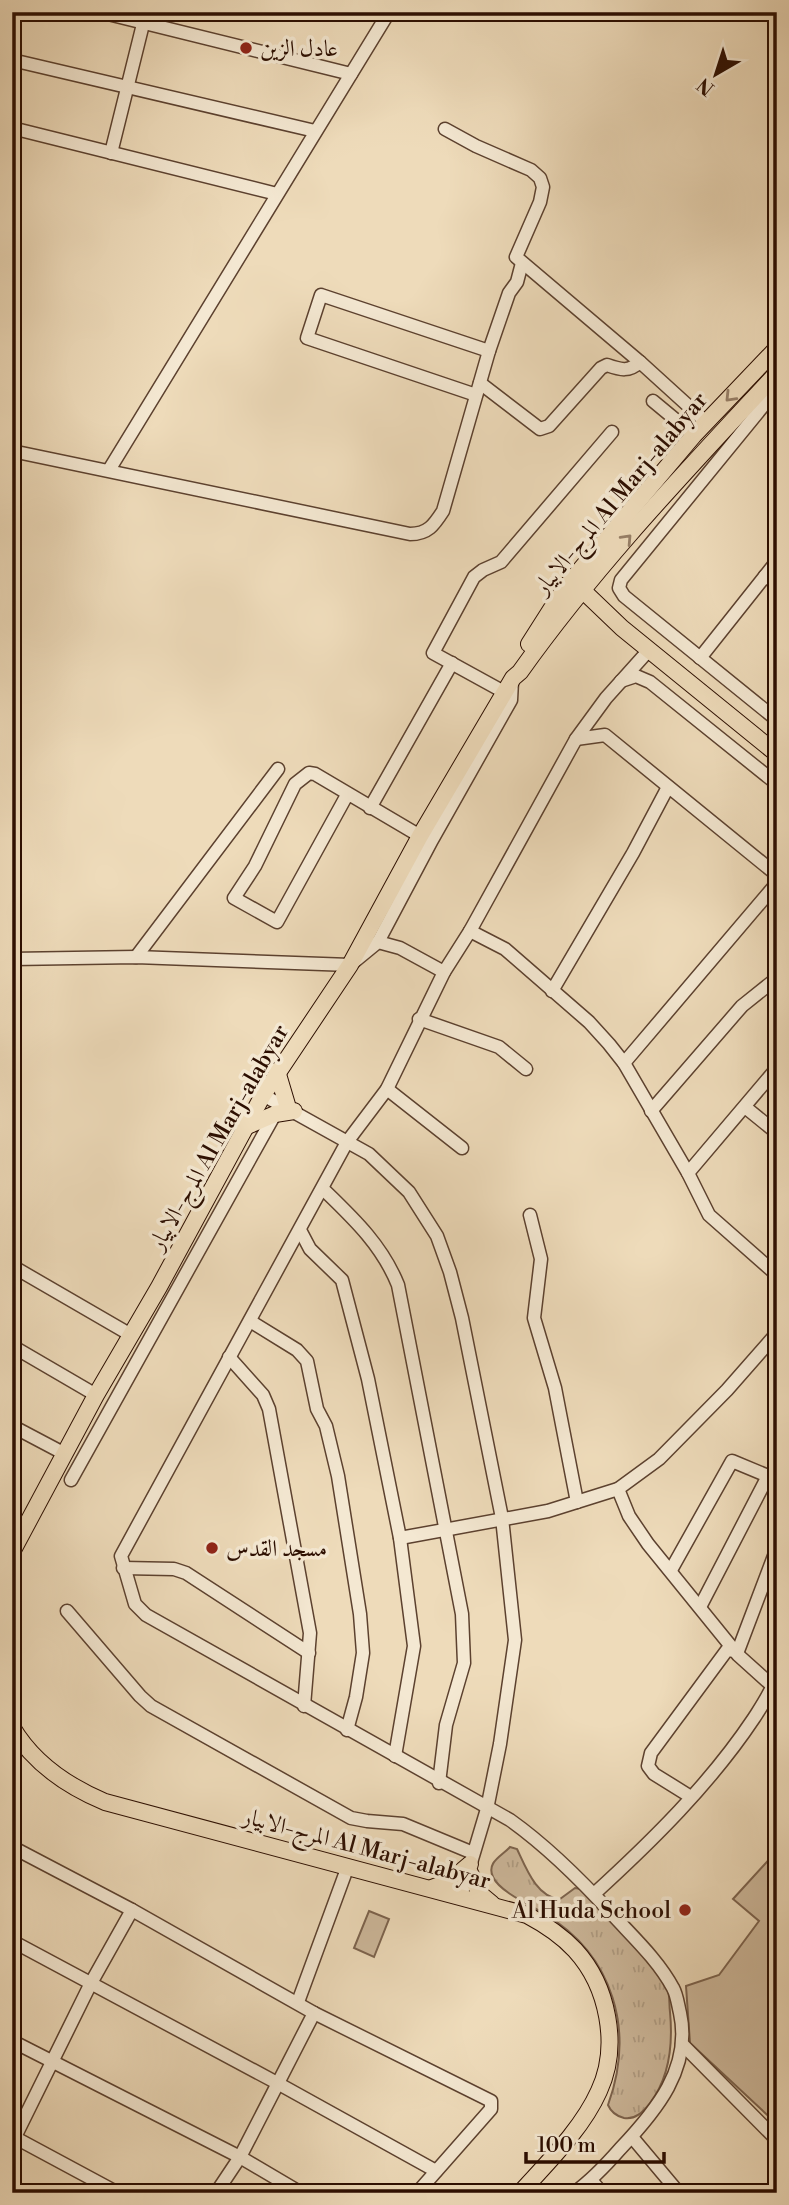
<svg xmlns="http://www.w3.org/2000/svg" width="789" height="2205" font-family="'Libre Bodoni',Amiri,serif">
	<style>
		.grass { fill: url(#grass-tufts); stroke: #7c634e; stroke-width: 2 }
		.green { fill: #cdb89b; stroke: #7c634e; stroke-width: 2 }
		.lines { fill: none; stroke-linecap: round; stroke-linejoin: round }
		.minor-casing { stroke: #5c412f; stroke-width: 15 }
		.major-casing { stroke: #2c0e01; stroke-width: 18 }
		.minor { stroke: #f4e8d2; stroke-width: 12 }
		.major { stroke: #eedbba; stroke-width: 16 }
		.oneway { stroke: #977f67 }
		.poi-dot { fill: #8f2418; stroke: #f4e8d2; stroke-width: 2.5 }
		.labels { text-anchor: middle; stroke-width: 7; stroke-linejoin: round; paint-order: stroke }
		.poi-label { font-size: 23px; fill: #2c0e01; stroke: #f4e8d2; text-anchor: start }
		.street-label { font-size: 23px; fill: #2c0e01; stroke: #f4e8d2 }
	</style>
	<defs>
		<pattern id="grass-tufts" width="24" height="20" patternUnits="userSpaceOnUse" patternTransform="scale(1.75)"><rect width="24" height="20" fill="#cdb89b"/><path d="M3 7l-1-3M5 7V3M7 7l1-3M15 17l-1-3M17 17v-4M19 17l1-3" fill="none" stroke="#b09d84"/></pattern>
	</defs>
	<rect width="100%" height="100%" fill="#eedbba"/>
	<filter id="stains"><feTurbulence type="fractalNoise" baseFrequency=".00286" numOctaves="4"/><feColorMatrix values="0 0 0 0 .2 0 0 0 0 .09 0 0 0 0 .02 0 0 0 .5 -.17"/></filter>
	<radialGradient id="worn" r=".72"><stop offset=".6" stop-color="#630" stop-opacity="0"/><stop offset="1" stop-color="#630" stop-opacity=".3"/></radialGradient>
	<path class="grass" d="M510 1847 517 1849C526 1868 537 1898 560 1899L575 1888 581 1889C602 1911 660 1966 668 1991 670 1997 669 2005 670 2012 673 2044 670 2077 650 2103 643 2112 635 2120 624 2118 616 2116 611 2112 608 2105 635 2031 614 1956 545 1914 530 1905 500 1892 493 1877 486 1862 502 1856 510 1847Z"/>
	<g class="green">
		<path d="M774 1854H777V2124L690 2043 686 1986 719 1975 759 1921 733 1899Z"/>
		<path d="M369 1911 389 1919 374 1957 354 1948Z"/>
	</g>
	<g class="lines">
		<defs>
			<g id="minor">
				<path d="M100 12 351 74"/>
				<path d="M12 60 315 131"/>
				<path d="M12 128 277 194"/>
				<path d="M445 129 476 146 531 170 540 178 543 187 540 202 516 257 640 362 706 422"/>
				<path d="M111 153 146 12"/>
				<path d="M480 383 540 429 549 426 601 368 607 365C621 370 629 372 640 362"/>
				<path d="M777 389 621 580 619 588 624 596 777 720"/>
				<path d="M476 395 307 338 321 295 489 351"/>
				<path d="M653 401 694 435"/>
				<path d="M12 451 410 534C428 534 434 525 443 511L489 351 509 293 517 282 522 263"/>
				<path d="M109 470 389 12"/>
				<path d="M765 576 777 584"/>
				<path d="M700 658 777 561"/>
				<path d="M621 681 636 676 650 682 777 784"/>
				<path d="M504 692 433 653 474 577 483 570 501 562 612 432"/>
				<path d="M576 739 605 735 777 875"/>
				<path d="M347 795 277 922 234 898 255 866 295 784 309 773 315 774 420 836"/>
				<path d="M370 808 452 663"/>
				<path d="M470 931 505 949 589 1022 609 1044 624 1063 688 1173 709 1215 777 1275"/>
				<path d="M378 942 432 840 511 700 512 681"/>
				<path d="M136 957 278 769"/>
				<path d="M12 959 136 957 350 965 378 942 400 948 444 972"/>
				<path d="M552 991 633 853 668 787"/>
				<path d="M419 1019 499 1047 526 1069"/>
				<path d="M624 1063 777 883"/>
				<path d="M387 1089 462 1148"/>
				<path d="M263 1095 369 1154 409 1192 437 1236 450 1272 462 1318 502 1518 515 1640 500 1744 487 1809 461 1896"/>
				<path d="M745 1107 777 1133"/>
				<path d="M651 1111 742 1006 777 978"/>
				<path d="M688 1173 777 1068"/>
				<path d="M323 1189C353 1218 382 1245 398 1285L462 1614 464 1663 446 1725 439 1783"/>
				<path d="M530 1215 541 1259 534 1318 555 1388 577 1502"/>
				<path d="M300 1230 310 1249 342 1280 368 1379 400 1538 414 1646 395 1756"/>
				<path d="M12 1266 131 1335"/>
				<path d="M250 1321 297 1350 307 1361 317 1409 326 1426 338 1476 360 1614 363 1653 356 1697 347 1730"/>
				<path d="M12 1346 96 1395"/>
				<path d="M229 1357 263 1395 269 1409 310 1633 304 1706"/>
				<path d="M12 1426 65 1454"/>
				<path d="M71 1480 275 1114"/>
				<path d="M618 1489 629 1516 648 1544 738 1655 777 1690"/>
				<path d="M400 1538 548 1511 618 1489 659 1459 727 1390 777 1333"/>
				<path d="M123 1568 174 1569 186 1573 309 1653"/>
				<path d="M671 1570 732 1461 768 1476 773 1473 777 1475"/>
				<path d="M700 1607 768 1476"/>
				<path d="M67 1611 140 1696 151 1706 351 1818 367 1821 403 1824 473 1853"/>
				<path d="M691 1797 654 1774 648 1766 651 1753 727 1650 738 1651 777 1548"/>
				<path d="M12 1847 132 1910 314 2013 491 2101V2109L417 2193"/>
				<path d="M594 1894C652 1841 710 1784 754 1718 763 1704 772 1691 777 1675"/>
				<path d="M12 1941 279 2084 436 2171"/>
				<path d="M298 2002 348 1866"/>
				<path d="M12 2041 240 2157 301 2193"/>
				<path d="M682 2044 777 2140"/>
				<path d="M12 2136 118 2193"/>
				<path d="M15 2137 91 1983 132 1910"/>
				<path d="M632 2137 679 2193"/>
				<path d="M591 2180 602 2193"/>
				<path d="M216 2193 240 2157 314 2013"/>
				<path d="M574 2193C592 2180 606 2165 620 2149 656 2111 692 2068 680 2013 678 2005 677 1995 673 1988 658 1960 633 1937 612 1914 580 1879 548 1847 510 1820L146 1615 135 1604 121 1556 347 1142 387 1089 444 972 470 931 576 739 606 698 649 650"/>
			</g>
			<g id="major">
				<path d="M576 584 622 628 777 754"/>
				<path d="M529 644 564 589 694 435 777 348"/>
				<path d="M277 1071 288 1108"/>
				<path d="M245 1127 275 1114 294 1111"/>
				<path d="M12 1552 96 1395 159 1287 263 1095 350 965 420 836 513 678 520 672C596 565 688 469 777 373"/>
				<path d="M12 1727C33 1763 67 1786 105 1802L527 1915C544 1924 561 1935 575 1950 608 1986 620 2046 599 2091 582 2129 548 2162 520 2193"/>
				<path d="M468 1869 480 1894 492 1904"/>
				<path d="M432 1888 450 1881 470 1864"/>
			</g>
		</defs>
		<use href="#minor" class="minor-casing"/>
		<use href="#major" class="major-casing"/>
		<use href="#minor" class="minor"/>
		<use href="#major" class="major"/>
	</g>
	<defs><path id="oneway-chevron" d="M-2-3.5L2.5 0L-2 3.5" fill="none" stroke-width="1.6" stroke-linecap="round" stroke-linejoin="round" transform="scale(1.75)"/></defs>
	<g class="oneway">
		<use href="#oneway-chevron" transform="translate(730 397) rotate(134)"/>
		<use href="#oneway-chevron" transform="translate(627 539) rotate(-47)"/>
	</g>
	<g class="poi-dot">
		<circle cx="246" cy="48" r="7"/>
		<circle cx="212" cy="1548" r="7"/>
		<circle cx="685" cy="1910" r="7"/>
	</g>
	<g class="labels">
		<g class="poi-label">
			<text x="260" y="56">عادل الزين</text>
			<text x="226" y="1556">مسجد القدس</text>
			<text x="671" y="1918" text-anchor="end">Al Huda School</text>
		</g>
		<g class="street-label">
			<text transform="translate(620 493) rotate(-50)" y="8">المرج-الابيار Al Marj-alabyar</text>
			<text transform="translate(218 1137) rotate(-60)" y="8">المرج-الابيار Al Marj-alabyar</text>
			<text transform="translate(367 1848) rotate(15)" y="8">المرج-الابيار Al Marj-alabyar</text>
		</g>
	</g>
	<rect width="789" height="2205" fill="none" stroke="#eedbba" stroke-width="42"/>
	<rect x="14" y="14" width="761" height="2177" fill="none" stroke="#2c0e01" stroke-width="3.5"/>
	<rect x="21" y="21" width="747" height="2163" fill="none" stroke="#2c0e01" stroke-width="2"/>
	<g transform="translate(716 74) rotate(219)" stroke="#f4e8d2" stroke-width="5" paint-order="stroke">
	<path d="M0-5L12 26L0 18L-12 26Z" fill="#2c0e01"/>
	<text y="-10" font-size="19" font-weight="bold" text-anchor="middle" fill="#2c0e01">N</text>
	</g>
	<path d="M526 2152v10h138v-10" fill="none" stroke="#2c0e01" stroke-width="3.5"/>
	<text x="537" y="2152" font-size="21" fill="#2c0e01" stroke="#f4e8d2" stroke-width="5" paint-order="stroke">100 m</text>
	<rect width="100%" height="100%" filter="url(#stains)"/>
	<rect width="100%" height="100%" fill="url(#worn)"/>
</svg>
